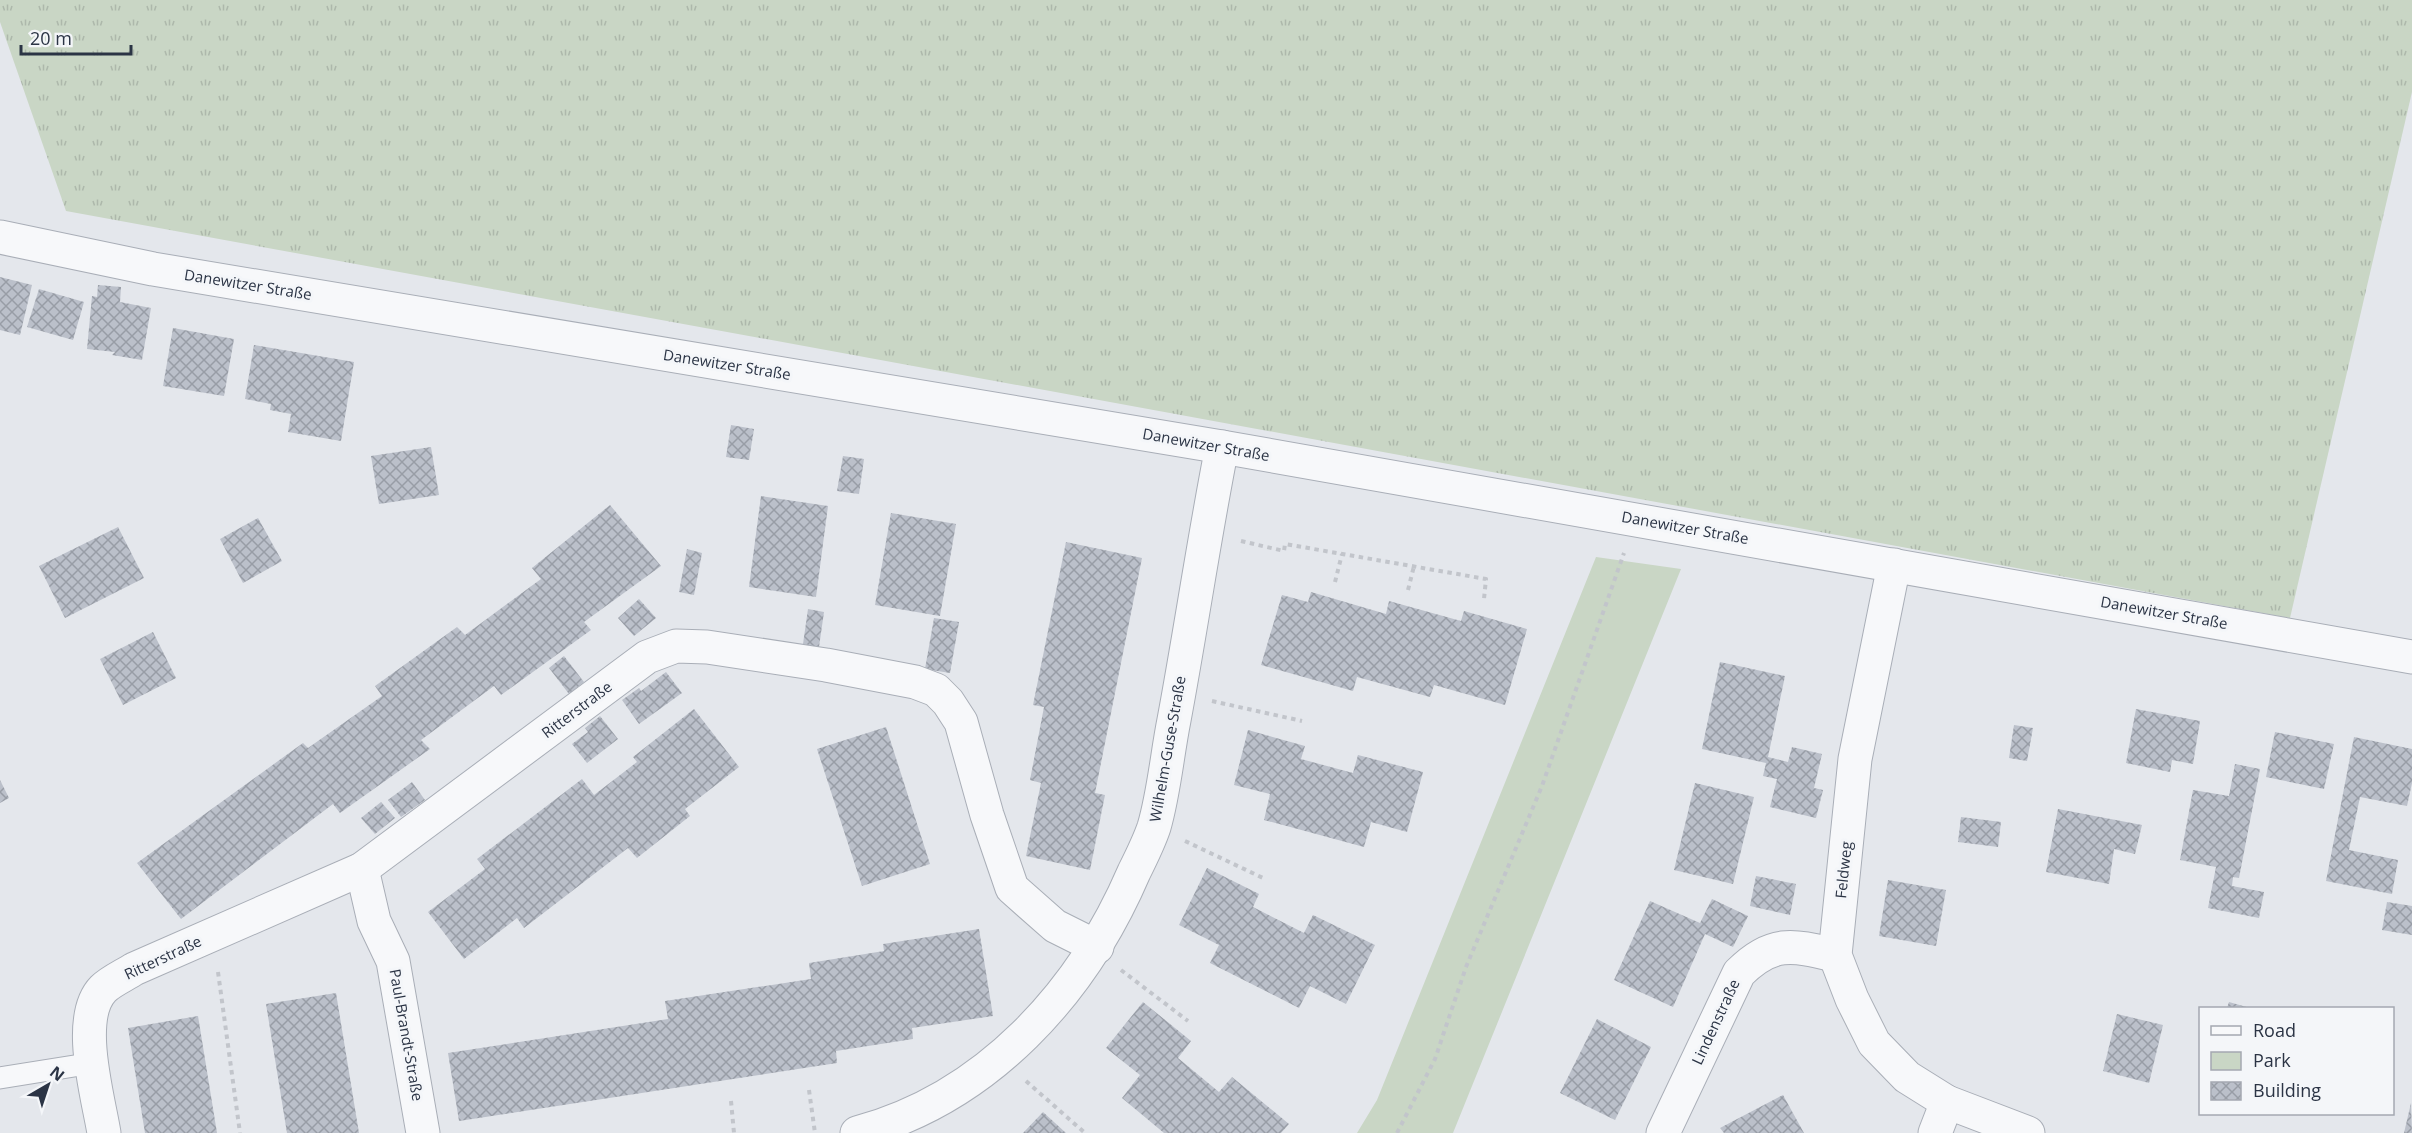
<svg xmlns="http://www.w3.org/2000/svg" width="2412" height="1133" font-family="'Open Sans',sans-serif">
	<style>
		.grass { fill: url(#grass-tufts) }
		.park { fill: #c9d6c5 }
		.building { fill: url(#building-cross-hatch) }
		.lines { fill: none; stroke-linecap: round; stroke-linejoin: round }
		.service-casing { stroke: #a9aeb7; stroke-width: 23 }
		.minor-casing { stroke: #a9aeb7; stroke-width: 35 }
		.tertiary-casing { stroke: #a9aeb7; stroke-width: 35 }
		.path { stroke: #c2c5cb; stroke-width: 4; stroke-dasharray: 4.5 4.5; stroke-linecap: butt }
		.service { stroke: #f7f8fa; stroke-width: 21 }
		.minor { stroke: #f7f8fa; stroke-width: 33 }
		.tertiary { stroke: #f7f8fa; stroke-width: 33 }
		.labels { text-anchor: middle; stroke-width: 6; stroke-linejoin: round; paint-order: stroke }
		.street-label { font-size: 15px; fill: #2b3445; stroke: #f4f6f9 }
	</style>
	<defs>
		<pattern id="grass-tufts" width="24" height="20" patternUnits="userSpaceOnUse" patternTransform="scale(1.5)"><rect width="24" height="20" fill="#c9d6c5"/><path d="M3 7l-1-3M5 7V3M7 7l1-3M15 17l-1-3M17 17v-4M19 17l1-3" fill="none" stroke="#adb8ab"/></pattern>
		<pattern id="building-cross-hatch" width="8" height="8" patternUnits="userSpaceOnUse" patternTransform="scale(1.5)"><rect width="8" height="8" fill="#bbc0ca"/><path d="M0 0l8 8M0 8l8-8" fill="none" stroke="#989da6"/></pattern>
	</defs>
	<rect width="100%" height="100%" fill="#e4e7ec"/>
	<path class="grass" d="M0 0H2412V92L2290 618 66 211 0 22Z"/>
	<path class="park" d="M1596 557 1681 569 1453 1133H1357L1377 1100Z"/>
	<g class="building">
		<path d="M0 277 32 285 20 335 0 330Z"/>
		<path d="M98 285 121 287 120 302 151 308 142 360 112 355 115 352 87 349 92 296 97 297Z"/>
		<path d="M39 289 84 302 73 340 27 327Z"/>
		<path d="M173 328 234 339 224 396 163 386Z"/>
		<path d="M254 345 354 362 341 441 288 432 291 414 270 410 271 404 245 399Z"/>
		<path d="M731 425 754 429 749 460 726 457Z"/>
		<path d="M431 447 439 495 379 504 371 456Z"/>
		<path d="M843 456 864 459 859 494 837 491Z"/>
		<path d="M761 496 828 506 816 597 749 587Z"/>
		<path d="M610 505 661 566 584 622 591 630 501 695 494 686 421 740 430 749 340 813 333 804 181 919 137 863 303 743 308 748 382 696 375 686 457 627 465 635 541 579 532 568Z"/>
		<path d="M891 513 956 524 940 616 875 605Z"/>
		<path d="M258 518 282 561 243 583 220 539Z"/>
		<path d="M118 527 144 578 65 618 39 566Z"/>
		<path d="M1066 542 1142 558 1095 793 1105 795 1090 870 1026 856 1041 783 1030 780 1044 707 1033 705Z"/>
		<path d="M687 549 702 553 694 595 679 592Z"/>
		<path d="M1311 592 1386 614 1389 601 1461 621 1464 611 1527 629 1505 705 1434 685 1430 697 1357 677 1353 691 1261 665 1282 595 1308 602Z"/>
		<path d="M639 599 656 618 634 636 618 618Z"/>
		<path d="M808 609 824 612 819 647 803 644Z"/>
		<path d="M934 618 959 622 950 673 925 669Z"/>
		<path d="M153 632 176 678 123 705 100 659Z"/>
		<path d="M564 656 584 682 569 694 549 668Z"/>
		<path d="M1720 662 1785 676 1768 757 1788 762 1792 747 1822 754 1814 788 1823 790 1816 818 1770 807 1777 779 1763 776 1766 763 1702 749Z"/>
		<path d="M666 672 682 693 639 724 622 700 639 688 641 691Z"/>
		<path d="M694 709 739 767 685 809 690 816 637 858 628 848 524 928 517 918 464 959 428 912 485 869 477 859 582 779 594 795 637 762 633 757Z"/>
		<path d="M2136 709 2200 721 2193 764 2172 760 2170 772 2126 763Z"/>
		<path d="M600 716 618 739 587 763 572 744 588 732 585 728Z"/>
		<path d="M2014 725 2033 728 2027 761 2009 758Z"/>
		<path d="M886 727 930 864 862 886 817 749Z"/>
		<path d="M1248 730 1305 746 1301 759 1353 773 1358 755 1423 772 1407 832 1371 822 1364 847 1264 820 1270 794 1234 785Z"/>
		<path d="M2275 732 2334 744 2324 789 2266 777Z"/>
		<path d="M2354 737 2412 749V783L2407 806 2360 797 2349 850 2398 860 2392 894 2326 881Z"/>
		<path d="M2235 764 2260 769 2239 878 2233 877 2232 886 2264 892 2259 918 2208 908 2216 867 2180 860 2193 790 2229 796Z"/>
		<path d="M0 780 9 798 0 803Z"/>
		<path d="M412 782 425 800 401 817 388 800Z"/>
		<path d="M1695 783 1754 797 1733 884 1674 870Z"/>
		<path d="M381 802 395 818 375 834 361 818Z"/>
		<path d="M2058 809 2142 825 2135 854 2114 849 2109 884 2046 872Z"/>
		<path d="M1961 817 2001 822 1998 847 1958 842Z"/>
		<path d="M1207 868 1259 894 1253 907 1304 933 1313 915 1375 945 1346 1004 1310 986 1299 1008 1210 963 1219 945 1179 925Z"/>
		<path d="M1756 876 1796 884 1790 915 1750 906Z"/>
		<path d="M1888 880 1946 890 1936 946 1879 936Z"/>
		<path d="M1712 899 1748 916 1733 947 1705 934 1673 1007 1614 980 1650 901 1700 923Z"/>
		<path d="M2387 902 2412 906V935L2382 930Z"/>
		<path d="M979 929 993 1016 912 1028 913 1039 836 1051 837 1063 459 1121 448 1053 668 1019 665 1001 811 979 809 963 884 951 883 944Z"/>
		<path d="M336 993 359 1133H287L266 1004Z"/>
		<path d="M1143 1002 1191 1041 1178 1058 1219 1092 1232 1077 1289 1124 1281 1133H1164L1122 1098 1140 1075 1106 1048Z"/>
		<path d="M2229 1002 2250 1008H2227Z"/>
		<path d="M2117 1014 2163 1025 2149 1083 2103 1071Z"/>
		<path d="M198 1016 217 1133H145L128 1028Z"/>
		<path d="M1597 1019 1651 1047 1615 1120 1560 1093Z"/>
		<path d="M1783 1095 1804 1133H1724L1720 1128Z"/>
		<path d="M2411 1103 2412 1133H2404Z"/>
		<path d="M1043 1112 1066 1133H1023Z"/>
	</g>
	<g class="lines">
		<defs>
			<path id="service" d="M0 1078 93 1063"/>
			<g id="minor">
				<path d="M1894 565 1855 759 1835 955 1852 999 1874 1043 1907 1077 1947 1102 2028 1133"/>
				<path d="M362 869 374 921 393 961 423 1133"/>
				<path d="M104 1133C98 1096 75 1018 103 989 111 981 125 975 134 969L362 869 647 657 676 646 707 647 826 665 915 682 936 690 948 702 961 722 987 815 1012 888 1055 926 1097 947"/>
				<path d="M857 1133C987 1098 1082 993 1134 872 1141 858 1149 842 1154 827 1164 793 1167 755 1174 720 1191 629 1204 538 1222 447"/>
				<path d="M1663 1133 1739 973C1772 940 1792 945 1835 955"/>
				<path d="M1935 1133 1947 1102"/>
			</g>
			<path id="tertiary" d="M0 237 153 269 1222 447 2412 657"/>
		</defs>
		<use href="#service" class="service-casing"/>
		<use href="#minor" class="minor-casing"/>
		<use href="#tertiary" class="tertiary-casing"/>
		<g class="path">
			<path d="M1241 541 1284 551 1285 544 1486 579 1484 599"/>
			<path d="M1335 582 1342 554"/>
			<path d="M1408 590 1414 566"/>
			<path d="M1212 701 1302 721"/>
			<path d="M1185 841 1263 878"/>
			<path d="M1121 970 1188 1021"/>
			<path d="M218 972 240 1133"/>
			<path d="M1026 1081 1085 1133"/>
			<path d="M809 1090 815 1133"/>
			<path d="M731 1101 734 1133"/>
			<path d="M1397 1133 1435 1059 1466 967 1542 786 1624 553"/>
		</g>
		<use href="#service" class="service"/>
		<use href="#minor" class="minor"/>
		<use href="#tertiary" class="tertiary"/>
	</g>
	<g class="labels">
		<g class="street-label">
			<text transform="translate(248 285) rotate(9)" y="5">Danewitzer Straße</text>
			<text transform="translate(727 365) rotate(9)" y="5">Danewitzer Straße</text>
			<text transform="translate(1206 445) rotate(10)" y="5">Danewitzer Straße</text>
			<text transform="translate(1685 528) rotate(10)" y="5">Danewitzer Straße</text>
			<text transform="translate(2164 613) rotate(10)" y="5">Danewitzer Straße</text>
			<text transform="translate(577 710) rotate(-37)" y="5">Ritterstraße</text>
			<text transform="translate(1168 749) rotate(-80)" y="5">Wilhelm-Guse-Straße</text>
			<text transform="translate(1844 870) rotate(-84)" y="5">Feldweg</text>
			<text transform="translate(163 958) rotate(-25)" y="5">Ritterstraße</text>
			<text transform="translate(1716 1022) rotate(-65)" y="5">Lindenstraße</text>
			<text transform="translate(406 1035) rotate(80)" y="5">Paul-Brandt-Straße</text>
		</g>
	</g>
	<rect x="2199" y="1007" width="195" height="108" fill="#f4f6f9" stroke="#a4a8b1" stroke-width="1.5"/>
	<rect x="2211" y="1026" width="30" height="9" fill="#f7f8fa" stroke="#a4a8b1" stroke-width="1.5"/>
	<text x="2253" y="1037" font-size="18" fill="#2b3445">Road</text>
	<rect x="2211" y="1052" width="30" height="18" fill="#c9d6c5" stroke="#a4a8b1" stroke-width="1.5"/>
	<text x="2253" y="1067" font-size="18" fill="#2b3445">Park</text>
	<rect x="2211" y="1082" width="30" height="18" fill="url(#building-cross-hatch)" stroke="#a4a8b1" stroke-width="1.5"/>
	<text x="2253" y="1097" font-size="18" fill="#2b3445">Building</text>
	<g transform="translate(48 1085) rotate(39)" stroke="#f4f6f9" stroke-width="4.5" paint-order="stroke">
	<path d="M0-4.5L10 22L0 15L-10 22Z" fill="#2b3445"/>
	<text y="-9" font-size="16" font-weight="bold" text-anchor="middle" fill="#2b3445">N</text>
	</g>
	<path d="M21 45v9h110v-9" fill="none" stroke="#2b3445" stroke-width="3"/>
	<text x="30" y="45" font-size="18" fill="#2b3445" stroke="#f4f6f9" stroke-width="4.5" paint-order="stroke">20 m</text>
</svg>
